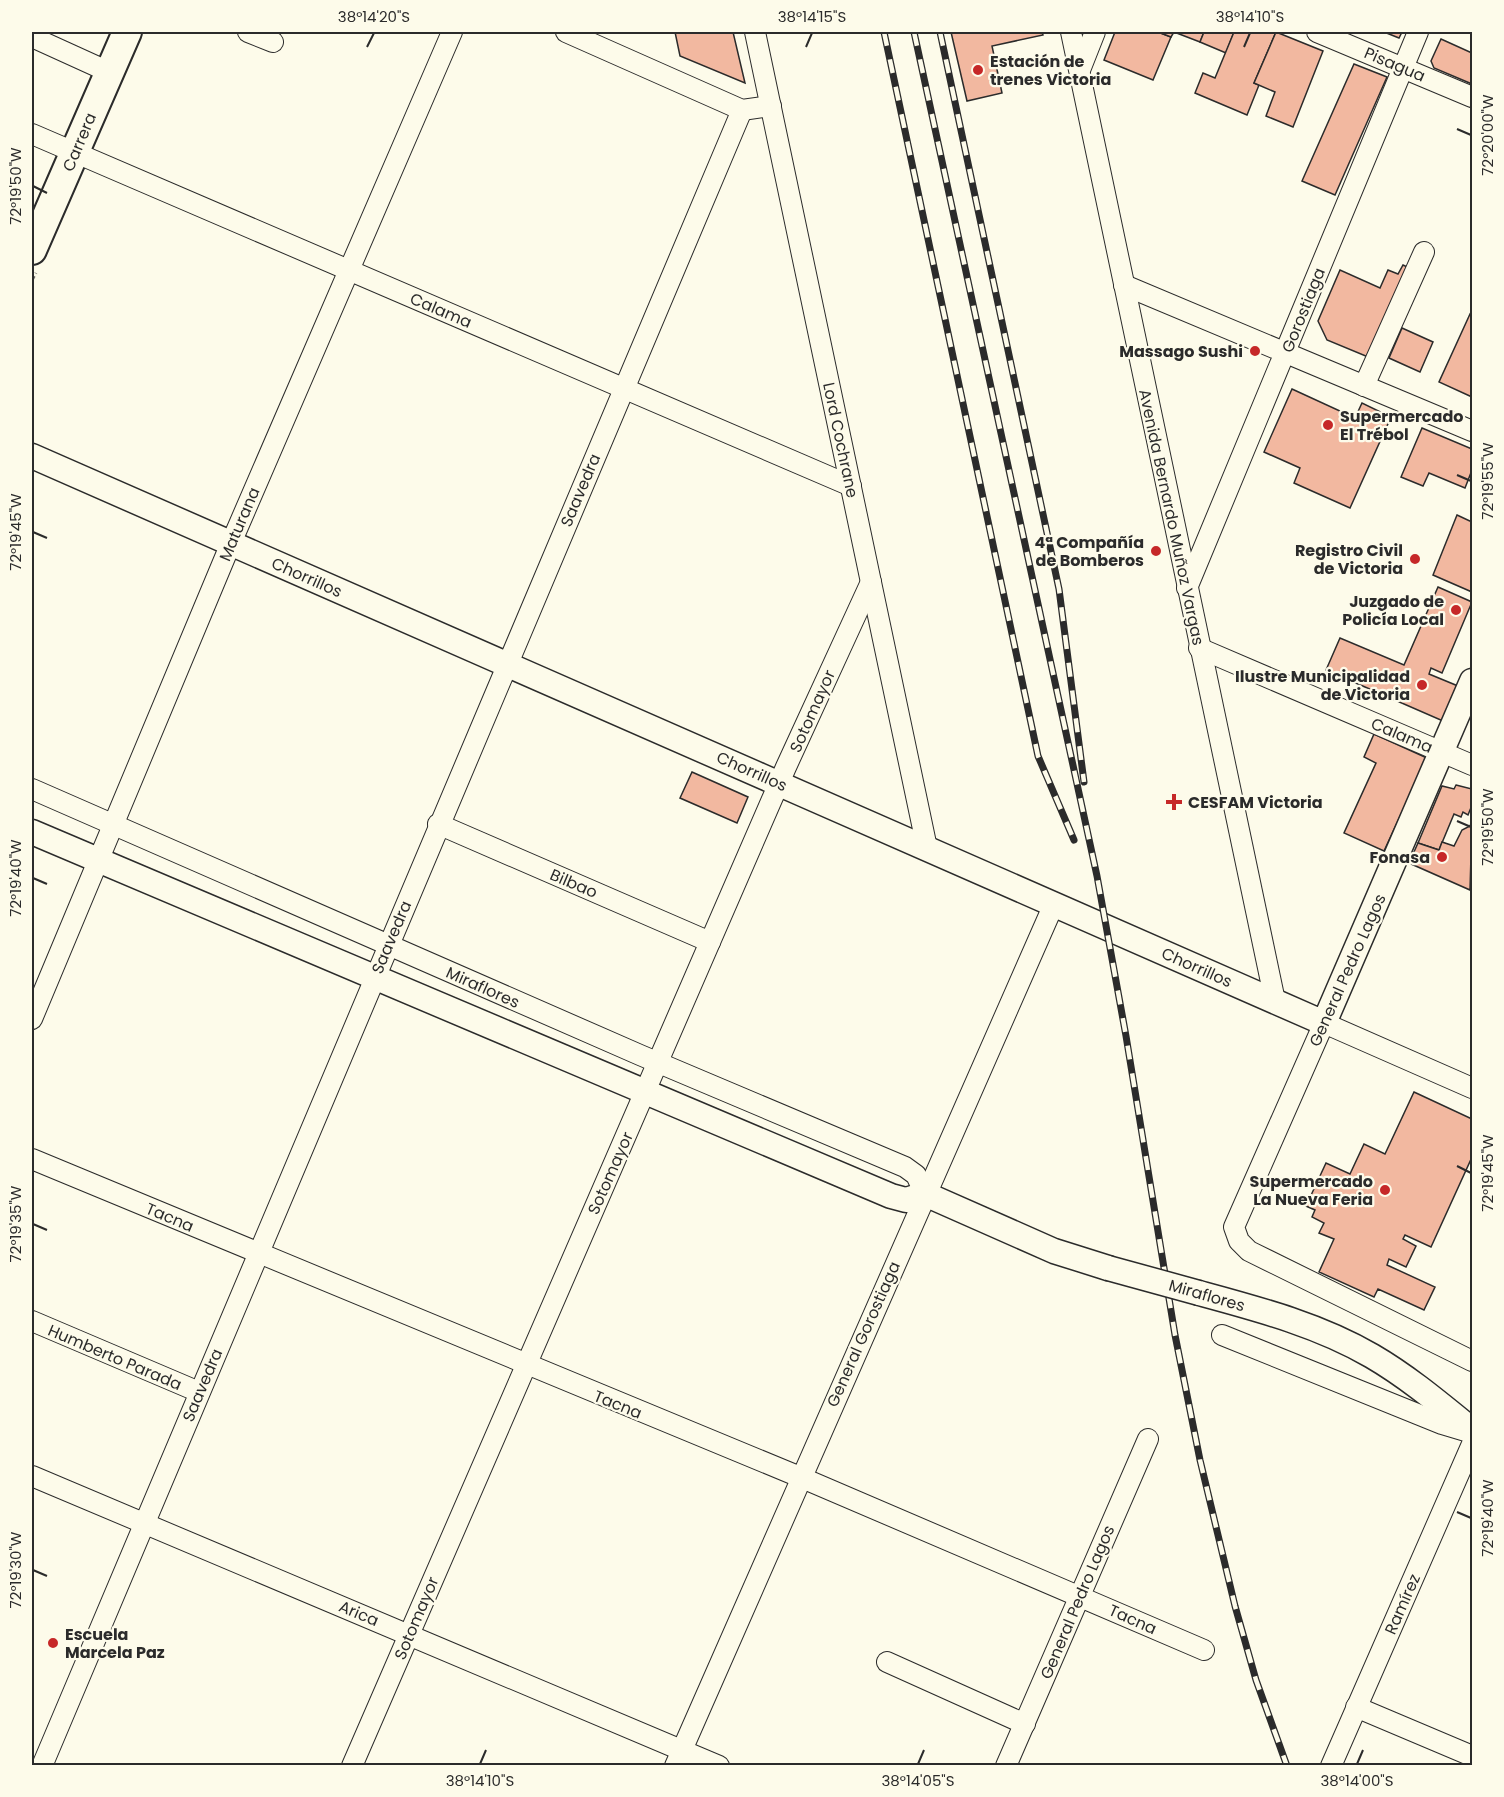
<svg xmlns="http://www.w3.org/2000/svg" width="1504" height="1797" font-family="Poppins,sans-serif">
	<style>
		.building { fill: #f2b8a0; stroke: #2b2b2b; stroke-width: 1.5 }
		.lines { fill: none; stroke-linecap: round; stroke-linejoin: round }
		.minor-casing { stroke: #2b2b2b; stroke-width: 22 }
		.major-casing { stroke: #2b2b2b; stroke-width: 27 }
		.highway-casing { stroke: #2b2b2b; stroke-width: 32 }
		.path { stroke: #6a6964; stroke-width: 3; stroke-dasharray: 4.5 3; stroke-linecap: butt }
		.minor { stroke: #fdfbea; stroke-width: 20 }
		.major { stroke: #fdfbea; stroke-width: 24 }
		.highway { stroke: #fdfbea; stroke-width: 28 }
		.rail-casing { stroke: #2b2b2b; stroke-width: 7 }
		.rail { stroke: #fdfbea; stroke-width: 4.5; stroke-dasharray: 14; stroke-linecap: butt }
		.major-bridge-casing { stroke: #2b2b2b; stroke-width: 27; stroke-linecap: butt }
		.major-bridge { stroke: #fdfbea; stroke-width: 24 }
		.ticks { fill: none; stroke: #2b2b2b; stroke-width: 2 }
		.poi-dot { fill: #c62828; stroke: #fdfbea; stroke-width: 2 }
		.labels { text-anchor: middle; stroke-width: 4.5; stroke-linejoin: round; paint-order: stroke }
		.poi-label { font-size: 16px; font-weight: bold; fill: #2b2b2b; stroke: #fdfbea; text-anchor: end }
		.street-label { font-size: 16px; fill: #2b2b2b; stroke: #fdfbea }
		.neatline { fill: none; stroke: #2b2b2b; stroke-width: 2 }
		.ticks-label { font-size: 15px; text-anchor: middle; fill: #2b2b2b }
	</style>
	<rect width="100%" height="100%" fill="#fdfbea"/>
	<g class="building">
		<path d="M675 32H733L745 83 680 56Z"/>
		<path d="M951 32H1042L1043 35 992 46 1002 93 967 101Z"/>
		<path d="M1115 32H1158L1171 37 1153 80 1104 60Z"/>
		<path d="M1158 32H1174L1171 37Z"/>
		<path d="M1174 32H1204L1200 42Z"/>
		<path d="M1204 32H1234L1226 53 1200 42Z"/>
		<path d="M1234 32H1276L1254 83 1259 85 1247 115 1195 93 1203 73 1215 78Z"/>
		<path d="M1276 32 1323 51 1293 127 1266 116 1275 92 1254 83Z"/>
		<path d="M1384 32H1402L1399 38Z"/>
		<path d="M1441 39 1472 53V84L1434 68 1431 61Z"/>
		<path d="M1354 64 1387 77 1335 195 1302 181Z"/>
		<path d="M1403 265 1414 270 1373 359 1327 340 1318 321 1340 270 1380 288 1388 270 1398 274Z"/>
		<path d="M1470 314 1472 316V397L1439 382Z"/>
		<path d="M1402 328 1433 342 1420 372 1389 358Z"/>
		<path d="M1292 389 1355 418 1362 403 1391 417 1350 508 1294 483 1300 468 1264 452Z"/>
		<path d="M1422 428 1472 449V470L1465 488 1429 473 1423 486 1401 477Z"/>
		<path d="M1457 515 1472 522V592L1433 575Z"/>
		<path d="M1438 587 1472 602 1442 673 1431 668 1429 674 1458 686 1443 721 1326 670 1340 638 1404 665Z"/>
		<path d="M1374 734 1427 758 1384 851 1344 833 1376 763 1364 757Z"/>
		<path d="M692 772 748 797 737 823 680 798Z"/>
		<path d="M1456 785 1472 789V805L1468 815 1463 812 1461 817 1454 814 1439 850 1418 843 1442 786 1454 789Z"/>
		<path d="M1472 821 1470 890 1409 863 1418 843 1439 850 1442 842 1454 846 1462 830 1470 826Z"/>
		<path d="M1414 1092 1472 1119V1157L1431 1247 1405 1235 1403 1239 1416 1246 1406 1267 1389 1259 1387 1265 1435 1287 1424 1310 1378 1289 1374 1297 1319 1272 1334 1239 1319 1233 1324 1223 1312 1217 1315 1210 1306 1206 1326 1163 1350 1174 1364 1144 1385 1154Z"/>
	</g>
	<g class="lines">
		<defs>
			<g id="minor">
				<path d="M248 32 273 42"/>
				<path d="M566 32 742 110 771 106"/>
				<path d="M755 32 927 848"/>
				<path d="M1071 32 1275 1001"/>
				<path d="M1317 32 1472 97"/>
				<path d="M32 37 109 72"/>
				<path d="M1080 70 1095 32"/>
				<path d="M32 134 851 486"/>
				<path d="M1124 285 1472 431"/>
				<path d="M1364 386 1424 252"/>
				<path d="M1187 588 1418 32"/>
				<path d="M1199 648 1472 765"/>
				<path d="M32 789 640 1055 905 1167 916 1175 925 1194"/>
				<path d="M438 824 710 942"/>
				<path d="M32 1019 231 543 452 32"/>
				<path d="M1472 1088 1324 1023 1234 1227 1239 1241 1249 1251 1472 1361"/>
				<path d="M32 1159 800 1477 1204 1650"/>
				<path d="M32 1321 199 1392"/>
				<path d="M1222 1335 1442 1424 1472 1433"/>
				<path d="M32 1476 719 1766"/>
				<path d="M887 1662 1025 1724"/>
				<path d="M1356 1707 1472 1756"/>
				<path d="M42 1766 742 110"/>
				<path d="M352 1766 786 767 871 582"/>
				<path d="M675 1766 1054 904"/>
				<path d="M1006 1766 1148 1439"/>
				<path d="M1331 1766 1472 1444"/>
			</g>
			<g id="major">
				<path d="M32 456 1324 1023 1472 681"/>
				<path d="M32 832 891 1196 906 1200 925 1194 1054 1251 1108 1268"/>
				<path d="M1199 1293C1258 1309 1319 1325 1372 1356 1408 1377 1440 1404 1472 1430"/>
			</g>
			<path id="highway" d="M32 250 127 32"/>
		</defs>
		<use href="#minor" class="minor-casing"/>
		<use href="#major" class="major-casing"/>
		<use href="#highway" class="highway-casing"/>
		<path class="path" d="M32 280 36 273"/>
		<use href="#minor" class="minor"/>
		<use href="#major" class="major"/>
		<use href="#highway" class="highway"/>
		<defs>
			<g id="rail">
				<path d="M884 32 1038 756 1074 840"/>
				<path d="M914 32 1097 876 1126 1036 1175 1335 1200 1460 1235 1606 1256 1680 1287 1766"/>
				<path d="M940 32 1059 589 1084 782"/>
			</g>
		</defs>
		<use href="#rail" class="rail-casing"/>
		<use href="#rail" class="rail"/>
		<defs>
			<path id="major-bridge" d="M1108 1268 1199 1293"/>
		</defs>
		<use href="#major-bridge" class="major-bridge-casing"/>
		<use href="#major-bridge" class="major-bridge"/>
	</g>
	<path class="ticks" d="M367 47 374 33M806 47 812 33M1244 47 1250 33M1457 129 1471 135M33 186 47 193M1457 475 1471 481M33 532 47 538M1457 821 1471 827M33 878 47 884M1457 1166 1471 1173M33 1224 47 1230M1457 1512 1471 1518M33 1570 47 1576M480 1764 486 1750M918 1764 924 1750M1357 1764 1363 1750"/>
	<g class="poi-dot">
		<circle cx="978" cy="70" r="6"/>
		<circle cx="1255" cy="351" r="6"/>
		<circle cx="1328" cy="425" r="6"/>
		<circle cx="1156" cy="551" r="6"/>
		<circle cx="1415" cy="559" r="6"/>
		<circle cx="1456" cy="610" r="6"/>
		<circle cx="1422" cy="685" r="6"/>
		<path d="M1171 793h6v6h6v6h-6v6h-6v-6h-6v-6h6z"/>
		<circle cx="1442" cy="857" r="6"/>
		<circle cx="1385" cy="1190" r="6"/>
		<circle cx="53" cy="1643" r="6"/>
	</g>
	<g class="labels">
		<g class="poi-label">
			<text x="990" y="67" text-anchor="start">Estación de<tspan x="990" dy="18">trenes Victoria</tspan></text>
			<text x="1243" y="357">Massago Sushi</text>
			<text x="1340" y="422" text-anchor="start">Supermercado<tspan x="1340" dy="18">El Trébol</tspan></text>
			<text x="1144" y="548">4ª Compañía<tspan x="1144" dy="18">de Bomberos</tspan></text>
			<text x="1403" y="556">Registro Civil<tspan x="1403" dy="18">de Victoria</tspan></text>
			<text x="1444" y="607">Juzgado de<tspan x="1444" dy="18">Policía Local</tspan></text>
			<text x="1410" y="682">Ilustre Municipalidad<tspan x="1410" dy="18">de Victoria</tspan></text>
			<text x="1188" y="808" text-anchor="start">CESFAM Victoria</text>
			<text x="1430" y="863">Fonasa</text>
			<text x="1373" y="1187">Supermercado<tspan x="1373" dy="18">La Nueva Feria</tspan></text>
			<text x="65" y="1640" text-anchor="start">Escuela<tspan x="65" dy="18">Marcela Paz</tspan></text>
		</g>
		<g class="street-label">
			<text transform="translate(1395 64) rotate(23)" y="6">Pisagua</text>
			<text transform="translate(79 142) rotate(-67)" y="6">Carrera</text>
			<text transform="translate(441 310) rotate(23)" y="6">Calama</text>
			<text transform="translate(1303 310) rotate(-68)" y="6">Gorostiaga</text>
			<text transform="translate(841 440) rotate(78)" y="6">Lord Cochrane</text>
			<text transform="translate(580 490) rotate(-67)" y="6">Saavedra</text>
			<text transform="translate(1172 517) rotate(78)" y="6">Avenida Bernardo Muñoz Vargas</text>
			<text transform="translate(239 524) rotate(-67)" y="6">Maturana</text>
			<text transform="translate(307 577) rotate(24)" y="6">Chorrillos</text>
			<text transform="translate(812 711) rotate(-66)" y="6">Sotomayor</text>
			<text transform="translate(1402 735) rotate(23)" y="6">Calama</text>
			<text transform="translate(752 771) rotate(24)" y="6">Chorrillos</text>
			<text transform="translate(574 883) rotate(23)" y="6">Bilbao</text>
			<text transform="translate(391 937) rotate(-67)" y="6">Saavedra</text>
			<text transform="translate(1197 967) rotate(24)" y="6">Chorrillos</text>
			<text transform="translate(1347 970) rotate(-66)" y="6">General Pedro Lagos</text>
			<text transform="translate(483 987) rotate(24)" y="6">Miraflores</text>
			<text transform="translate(610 1173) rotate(-66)" y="6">Sotomayor</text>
			<text transform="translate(170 1217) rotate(23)" y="6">Tacna</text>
			<text transform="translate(1207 1295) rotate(16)" y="6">Miraflores</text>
			<text transform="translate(863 1334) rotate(-66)" y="6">General Gorostiaga</text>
			<text transform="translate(115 1357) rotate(23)" y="6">Humberto Parada</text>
			<text transform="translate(202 1385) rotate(-67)" y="6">Saavedra</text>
			<text transform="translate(618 1404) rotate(22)" y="6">Tacna</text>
			<text transform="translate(1077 1602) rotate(-67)" y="6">General Pedro Lagos</text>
			<text transform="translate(1402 1604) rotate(-66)" y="6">Ramírez</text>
			<text transform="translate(359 1613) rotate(23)" y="6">Arica</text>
			<text transform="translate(416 1618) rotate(-67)" y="6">Sotomayor</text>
			<text transform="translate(1133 1619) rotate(24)" y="6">Tacna</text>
		</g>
	</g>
	<rect width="1504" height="1797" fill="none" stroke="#fdfbea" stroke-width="66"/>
	<rect x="33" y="33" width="1438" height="1731" class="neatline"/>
	<g class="ticks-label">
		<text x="374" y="22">38°14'20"S</text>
		<text x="812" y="22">38°14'15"S</text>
		<text x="1250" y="22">38°14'10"S</text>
		<text transform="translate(1488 135) rotate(-90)" y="5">72°20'00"W</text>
		<text transform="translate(16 186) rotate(-90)" y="5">72°19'50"W</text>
		<text transform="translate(1488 481) rotate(-90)" y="5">72°19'55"W</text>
		<text transform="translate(16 532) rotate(-90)" y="5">72°19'45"W</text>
		<text transform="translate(1488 827) rotate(-90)" y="5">72°19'50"W</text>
		<text transform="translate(16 878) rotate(-90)" y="5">72°19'40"W</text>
		<text transform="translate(1488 1173) rotate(-90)" y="5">72°19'45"W</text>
		<text transform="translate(16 1224) rotate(-90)" y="5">72°19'35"W</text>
		<text transform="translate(1488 1518) rotate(-90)" y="5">72°19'40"W</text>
		<text transform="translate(16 1570) rotate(-90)" y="5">72°19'30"W</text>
		<text x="480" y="1786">38°14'10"S</text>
		<text x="918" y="1786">38°14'05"S</text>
		<text x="1357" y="1786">38°14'00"S</text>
	</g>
</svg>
